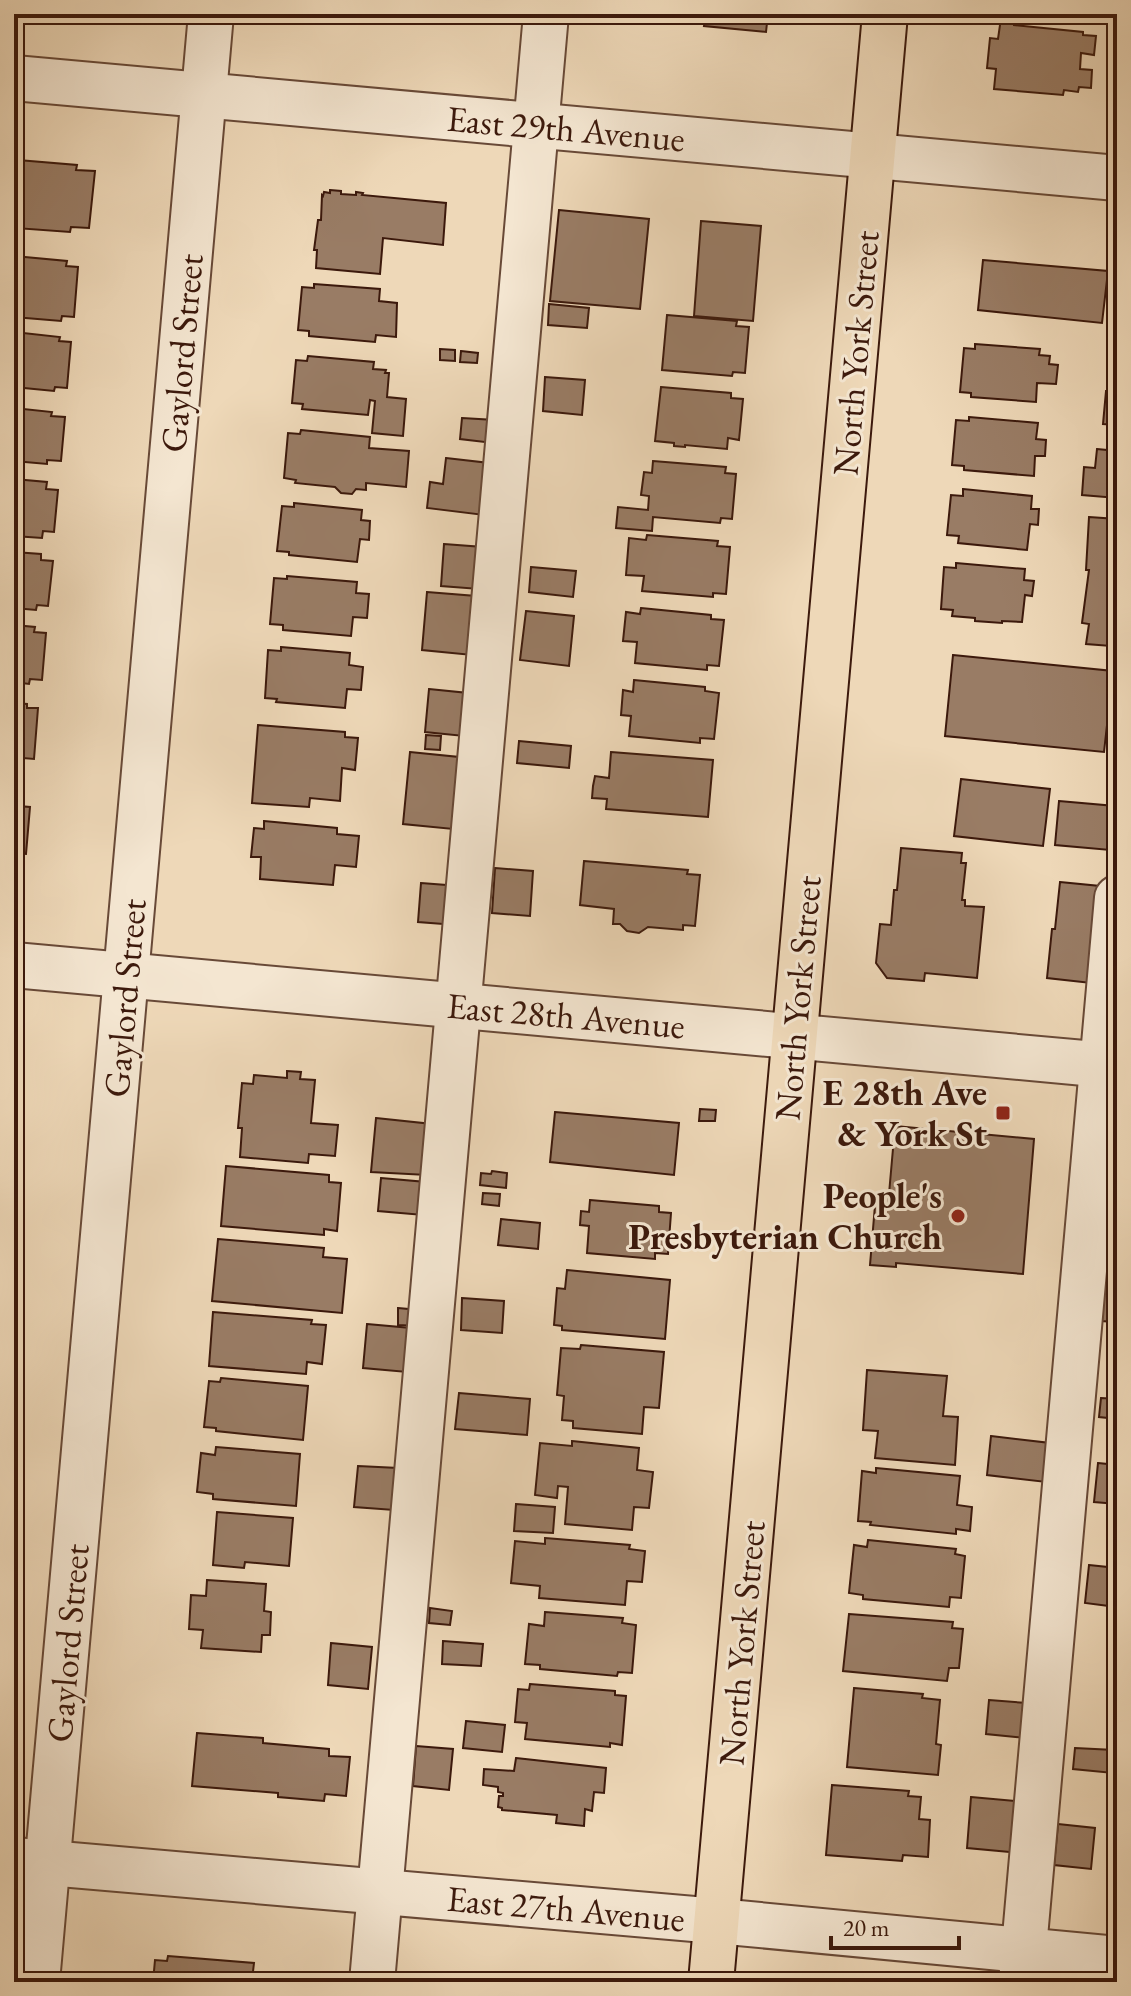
<svg xmlns="http://www.w3.org/2000/svg" width="1131" height="1996" font-family="'EB Garamond',serif">
	<style>
		.building { fill: #997c65; stroke: #3c190c; stroke-width: 2 }
		.lines { fill: none; stroke-linecap: round; stroke-linejoin: round }
		.minor-casing { stroke: #684937; stroke-width: 48 }
		.major-casing { stroke: #3c190c; stroke-width: 48 }
		.minor { stroke: #f4e6d1; stroke-width: 44 }
		.major { stroke: #eed8b8; stroke-width: 44 }
		.poi-dot { fill: #8f2418; stroke: #f4e6d1; stroke-width: 3 }
		.labels { text-anchor: middle; stroke-width: 6; stroke-linejoin: round; paint-order: stroke }
		.street-label { font-size: 36px; fill: #3c190c; stroke: #f4e6d1 }
		.poi-label { font-size: 36px; font-weight: bold; fill: #3c190c; stroke: #f4e6d1; text-anchor: end }
	</style>
	<rect width="100%" height="100%" fill="#eed8b8"/>
	<filter id="stains"><feTurbulence type="fractalNoise" baseFrequency=".0025" numOctaves="4"/><feColorMatrix values="0 0 0 0 .2 0 0 0 0 .09 0 0 0 0 .02 0 0 0 .5 -.17"/></filter>
	<radialGradient id="worn" r=".72"><stop offset=".6" stop-color="#630" stop-opacity="0"/><stop offset="1" stop-color="#630" stop-opacity=".3"/></radialGradient>
	<g class="building">
		<path d="M671 14H768L766 32 704 26 705 20 671 16Z"/>
		<path d="M1032 14H1097V16L1085 15V20Z"/>
		<path d="M1001 18 1014 19V25L1083 32V35L1096 36 1094 55 1081 53 1080 69 1092 70 1091 88 1079 87 1078 92 1064 90 1063 95 994 89 996 69 987 68 990 38 998 39Z"/>
		<path d="M18 160 77 165 76 170 95 171 89 228 71 227 70 232 16 228 14 243V178L17 179Z"/>
		<path d="M330 190 341 191V194L356 195V192L363 193 362 195 446 203 443 245 383 238 380 274 316 268 317 250H314L318 220H321L322 195 323 196 324 192 330 193Z"/>
		<path d="M559 210 649 219 640 309 550 301Z"/>
		<path d="M701 221 761 226 753 321 694 316Z"/>
		<path d="M14 256 67 261 66 266 78 267 74 317 62 316 61 321 14 317Z"/>
		<path d="M983 260 1108 271 1102 323 978 310Z"/>
		<path d="M314 284 380 289 379 301 397 303 396 337 376 335 375 342 309 336V331L298 330 302 287 314 288Z"/>
		<path d="M1115 303H1117V348L1111 347Z"/>
		<path d="M549 304 589 308 587 328 548 325Z"/>
		<path d="M667 315 737 321 736 326 749 327 745 373 733 372 732 376 662 370Z"/>
		<path d="M14 332 60 337 59 341 71 342 67 388 55 387 54 391 14 387Z"/>
		<path d="M975 344 1040 349 1039 355 1050 356 1049 364 1058 365 1056 384 1037 383 1036 402 971 397V393L960 392 964 348 975 349Z"/>
		<path d="M440 349 455 350V361L440 360Z"/>
		<path d="M461 351 478 353 477 363 460 362Z"/>
		<path d="M308 356 374 362 373 369 386 370 385 373H389L387 397 406 399 403 436 372 433 375 401 370 400 368 415 302 409 303 404 292 403 296 360 307 361Z"/>
		<path d="M545 377 585 380 582 415 543 411Z"/>
		<path d="M661 387 731 393V398L743 399 739 440 728 438 727 449 685 445V447L674 446V443L655 441Z"/>
		<path d="M1106 391 1117 392V425L1103 424Z"/>
		<path d="M14 408 52 412 51 416 65 417 61 461 47 460V464L14 461Z"/>
		<path d="M969 417 1038 423 1036 439 1046 440 1045 456H1035L1034 476 964 470V466L952 465 956 420 969 421Z"/>
		<path d="M462 418 495 420 493 443 460 439Z"/>
		<path d="M301 430 370 437 369 448 409 451 406 487 366 483V490L356 489 352 494 341 493 335 487 295 483 296 480 284 478 288 433 300 434Z"/>
		<path d="M1097 449 1117 451V498L1082 495 1084 467 1095 468Z"/>
		<path d="M446 458 489 463 484 515 427 508 430 482 443 484Z"/>
		<path d="M653 461 726 467 725 473 736 474 732 519 721 518 720 523 653 517 652 531 616 528 618 507 648 510 649 496 641 495 644 472 652 473Z"/>
		<path d="M14 479 47 482 46 489 58 490 54 532 43 531 42 538 14 536Z"/>
		<path d="M963 489 1032 496 1031 509H1039L1038 525 1030 524 1027 550 958 543 959 536 947 535 951 495 963 496Z"/>
		<path d="M294 503 362 510 361 520 370 521 369 540 360 539 357 562 289 555V552L277 551 282 506 294 507Z"/>
		<path d="M1089 517 1117 519V626H1113L1111 646 1086 644 1089 624 1082 623 1089 570H1086Z"/>
		<path d="M647 535 718 541 717 546 730 547 726 594 713 593V597L642 591 644 576 626 575 629 538 646 540Z"/>
		<path d="M444 544 483 547 479 589 441 586Z"/>
		<path d="M14 552 41 554V560L53 561 48 606 37 605 36 610 14 608Z"/>
		<path d="M956 563 1025 569 1024 580 1034 581 1032 596 1025 595 1022 622 1002 621V623L975 621V618L952 616 953 610 941 609 944 567 956 568Z"/>
		<path d="M531 567 576 571 573 597 529 592Z"/>
		<path d="M287 576 357 582 356 593 369 594 367 618 353 617 351 636 283 630V625L270 624 274 578 287 579Z"/>
		<path d="M427 592 476 596 472 655 422 650Z"/>
		<path d="M641 608 711 615V619L724 620 719 666 707 665V670L635 663 637 642 623 641 626 612 640 614Z"/>
		<path d="M526 611 574 616 569 666 520 660Z"/>
		<path d="M14 625 35 627 34 632 46 633 42 680 30 679 29 684 14 682Z"/>
		<path d="M281 647 350 653 349 665 363 667 361 690 347 689 345 708 276 702 277 699 265 698 268 650 281 651Z"/>
		<path d="M953 655 1113 671 1104 752 945 736Z"/>
		<path d="M634 680 705 687V691L719 693 714 739 700 738V743L629 736 631 716 621 715 623 690 633 692Z"/>
		<path d="M429 689 468 693 464 736 425 732Z"/>
		<path d="M14 703 27 704V708H38L34 759 23 758V760L14 759Z"/>
		<path d="M258 725 345 732V737L358 738 355 770 342 768 340 801 310 798 309 807 252 803Z"/>
		<path d="M426 735 441 736 440 750 425 749Z"/>
		<path d="M519 741 571 746 569 768 517 763Z"/>
		<path d="M410 752 459 757 453 829 403 824Z"/>
		<path d="M611 752 713 760 708 817 606 809 607 799 592 798 593 786 595 776 609 778Z"/>
		<path d="M961 779 1050 789 1043 846 954 836Z"/>
		<path d="M14 801H18V806L30 807 26 854 14 853V856Z"/>
		<path d="M1059 801 1115 806 1110 850 1055 845Z"/>
		<path d="M264 821 337 828V834L359 836 356 867 335 865 333 885 260 879 261 857H251L254 828 264 829Z"/>
		<path d="M901 848 962 853 961 863H966L962 900H965V906L984 907 977 978 925 973 924 981 887 978 876 963 880 924 891 925 894 890H897Z"/>
		<path d="M584 861 688 870 687 874 700 875 695 926 683 925V930L648 927 639 933 627 931 620 924H613L614 909 580 905Z"/>
		<path d="M495 868 533 871 530 916 492 913Z"/>
		<path d="M1060 882 1110 887 1100 984 1047 978 1052 929H1055Z"/>
		<path d="M421 883 459 886 456 925 418 922Z"/>
		<path d="M287 1071 301 1072 300 1079 315 1080 311 1123 338 1125 335 1156 309 1154 308 1163 240 1157 242 1128H238L242 1083 253 1084 254 1075 287 1078Z"/>
		<path d="M700 1109 716 1110 715 1121H699Z"/>
		<path d="M555 1112 679 1123 674 1175 550 1162Z"/>
		<path d="M376 1118 432 1124 427 1175 371 1172Z"/>
		<path d="M895 1126 1034 1139 1023 1274 896 1263V1267L870 1265 876 1193 889 1194Z"/>
		<path d="M1114 1163 1117 1164V1219L1109 1218Z"/>
		<path d="M226 1166 329 1175V1182L341 1183 337 1231 324 1229V1235L221 1226Z"/>
		<path d="M492 1171 507 1173 506 1188 480 1185 481 1173 491 1174Z"/>
		<path d="M381 1178 426 1182 423 1215 378 1211Z"/>
		<path d="M483 1193 500 1194 499 1206 482 1204Z"/>
		<path d="M590 1200 659 1206V1212L671 1213 668 1254 655 1253V1259L587 1253 589 1226 580 1225 581 1211 589 1212Z"/>
		<path d="M501 1219 540 1223 538 1249 498 1245Z"/>
		<path d="M218 1239 324 1248 323 1257 347 1259 342 1313 212 1301Z"/>
		<path d="M567 1270 670 1280 665 1339 562 1330V1326L554 1325 557 1288 565 1289Z"/>
		<path d="M1103 1282 1117 1283V1322L1100 1321Z"/>
		<path d="M462 1298 504 1301 502 1333 461 1330Z"/>
		<path d="M398 1308 419 1310 418 1326 398 1325Z"/>
		<path d="M213 1312 312 1320 311 1324 326 1325 322 1364 307 1362 306 1374 209 1366Z"/>
		<path d="M367 1324 411 1328 407 1372 363 1368Z"/>
		<path d="M581 1345 664 1352 659 1408 644 1407 642 1434 573 1428V1421L562 1420 564 1396 557 1395 561 1348 580 1349Z"/>
		<path d="M867 1370 947 1376 943 1416 958 1417 955 1465 875 1458 878 1431 863 1430Z"/>
		<path d="M221 1378 308 1386 303 1440 216 1431V1428L204 1427 209 1381 220 1382Z"/>
		<path d="M459 1393 530 1399 527 1435 455 1429Z"/>
		<path d="M1101 1398 1117 1399V1419L1099 1417Z"/>
		<path d="M991 1436 1050 1443 1046 1482 987 1475Z"/>
		<path d="M572 1441 639 1448 637 1470 653 1472 649 1508 634 1507 632 1530 565 1524 568 1487 558 1486 557 1498 535 1495 540 1443 572 1446Z"/>
		<path d="M216 1447 300 1454 296 1506 213 1499V1494L197 1492 201 1453 215 1455Z"/>
		<path d="M1098 1463 1117 1465V1504L1094 1502Z"/>
		<path d="M358 1466 398 1468 394 1510 354 1507Z"/>
		<path d="M876 1468 960 1476 957 1505 972 1507 970 1531 956 1529V1534L870 1525 871 1522 858 1521 862 1471 876 1473Z"/>
		<path d="M516 1504 555 1507 553 1533 514 1531Z"/>
		<path d="M217 1512 293 1518 289 1566 245 1562 244 1568 213 1565Z"/>
		<path d="M545 1538 630 1545 629 1549 645 1551 642 1582 627 1581 625 1605 539 1598 540 1586 511 1583 515 1541 545 1544Z"/>
		<path d="M868 1540 956 1549 955 1554 965 1556 961 1598 950 1597 949 1607 863 1599V1595L849 1593 854 1545 867 1547Z"/>
		<path d="M1089 1565 1117 1568V1607L1085 1603Z"/>
		<path d="M207 1580 266 1584 264 1611 271 1612 270 1635H262L261 1652 201 1648 203 1630 189 1629 191 1595 206 1596Z"/>
		<path d="M430 1608 452 1611 450 1625 429 1623Z"/>
		<path d="M545 1612 623 1618 622 1623 636 1625 632 1673 618 1672 617 1676 540 1669V1665L525 1664 529 1624 544 1626Z"/>
		<path d="M849 1614 953 1622 952 1628 963 1629 959 1668H949L947 1681 843 1671Z"/>
		<path d="M443 1641 483 1644 481 1666 442 1664Z"/>
		<path d="M331 1643 372 1647 368 1689 328 1685Z"/>
		<path d="M530 1684 615 1691V1695L626 1696 622 1745 610 1743V1747L525 1739 527 1723 515 1722 518 1689 529 1690Z"/>
		<path d="M854 1688 923 1694 922 1698 940 1700 936 1744 941 1745 938 1775 847 1767Z"/>
		<path d="M989 1700 1027 1703 1025 1738 986 1734Z"/>
		<path d="M466 1721 505 1725 502 1752 463 1748Z"/>
		<path d="M197 1733 263 1738V1743L329 1749V1756L350 1757 346 1796 325 1794 324 1801 278 1797V1793L192 1786Z"/>
		<path d="M416 1746 453 1749 449 1790 413 1786Z"/>
		<path d="M1075 1748 1114 1750 1113 1773 1073 1769Z"/>
		<path d="M516 1758 606 1768 604 1793 594 1792 592 1811 585 1809 584 1826 556 1823 557 1815 502 1810V1808L498 1807 499 1796H503V1793L498 1792V1787L483 1785 484 1769 514 1771Z"/>
		<path d="M832 1785 909 1791 908 1796 921 1797 919 1819 930 1820 928 1857 903 1855 902 1861 826 1855Z"/>
		<path d="M971 1797 1027 1802 1022 1853 967 1848Z"/>
		<path d="M1058 1824 1095 1828 1091 1869 1054 1865Z"/>
		<path d="M168 1956 254 1963 252 1980 265 1982H153L155 1960 167 1961Z"/>
	</g>
	<g class="lines">
		<defs>
			<g id="minor">
				<path d="M14 78 1117 178"/>
				<path d="M14 965 1117 1066"/>
				<path d="M14 1860 717 1921 1117 1959"/>
				<path d="M37 1982 211 14"/>
				<path d="M372 1982 546 14"/>
				<path d="M1021 1982 1117 898"/>
			</g>
			<path id="major" d="M711 1982 885 14"/>
		</defs>
		<use href="#minor" class="minor-casing"/>
		<use href="#major" class="major-casing"/>
		<use href="#minor" class="minor"/>
		<use href="#major" class="major"/>
	</g>
	<g class="poi-dot">
		<rect x="995" y="1105" width="16" height="16" rx="4"/>
		<circle cx="958" cy="1216" r="8"/>
	</g>
	<g class="labels">
		<g class="street-label">
			<text transform="translate(566 128) rotate(5)" y="13">East 29th Avenue</text>
			<text transform="translate(181 353) rotate(-85)" y="13">Gaylord Street</text>
			<text transform="translate(855 353) rotate(-85)" y="13">North York Street</text>
			<text transform="translate(124 998) rotate(-85)" y="13">Gaylord Street</text>
			<text transform="translate(797 998) rotate(-85)" y="13">North York Street</text>
			<text transform="translate(566 1015) rotate(5)" y="13">East 28th Avenue</text>
			<text transform="translate(67 1643) rotate(-85)" y="13">Gaylord Street</text>
			<text transform="translate(741 1643) rotate(-85)" y="13">North York Street</text>
			<text transform="translate(566 1908) rotate(5)" y="13">East 27th Avenue</text>
		</g>
		<g class="poi-label">
			<text x="987" y="1105">E 28th Ave<tspan x="987" dy="41">&amp; York St</tspan></text>
			<text x="942" y="1208">People's<tspan x="942" dy="41">Presbyterian Church</tspan></text>
		</g>
	</g>
	<rect width="1131" height="1996" fill="none" stroke="#eed8b8" stroke-width="48"/>
	<rect x="16" y="16" width="1099" height="1964" fill="none" stroke="#3c190c" stroke-width="4"/>
	<rect x="24" y="24" width="1083" height="1948" fill="none" stroke="#3c190c" stroke-width="2"/>
	<path d="M831 1936v12h128v-12" fill="none" stroke="#3c190c" stroke-width="4"/>
	<text x="843" y="1936" font-size="24" fill="#3c190c" stroke="#f4e6d1" stroke-width="6" paint-order="stroke">20 m</text>
	<rect width="100%" height="100%" filter="url(#stains)"/>
	<rect width="100%" height="100%" fill="url(#worn)"/>
</svg>
